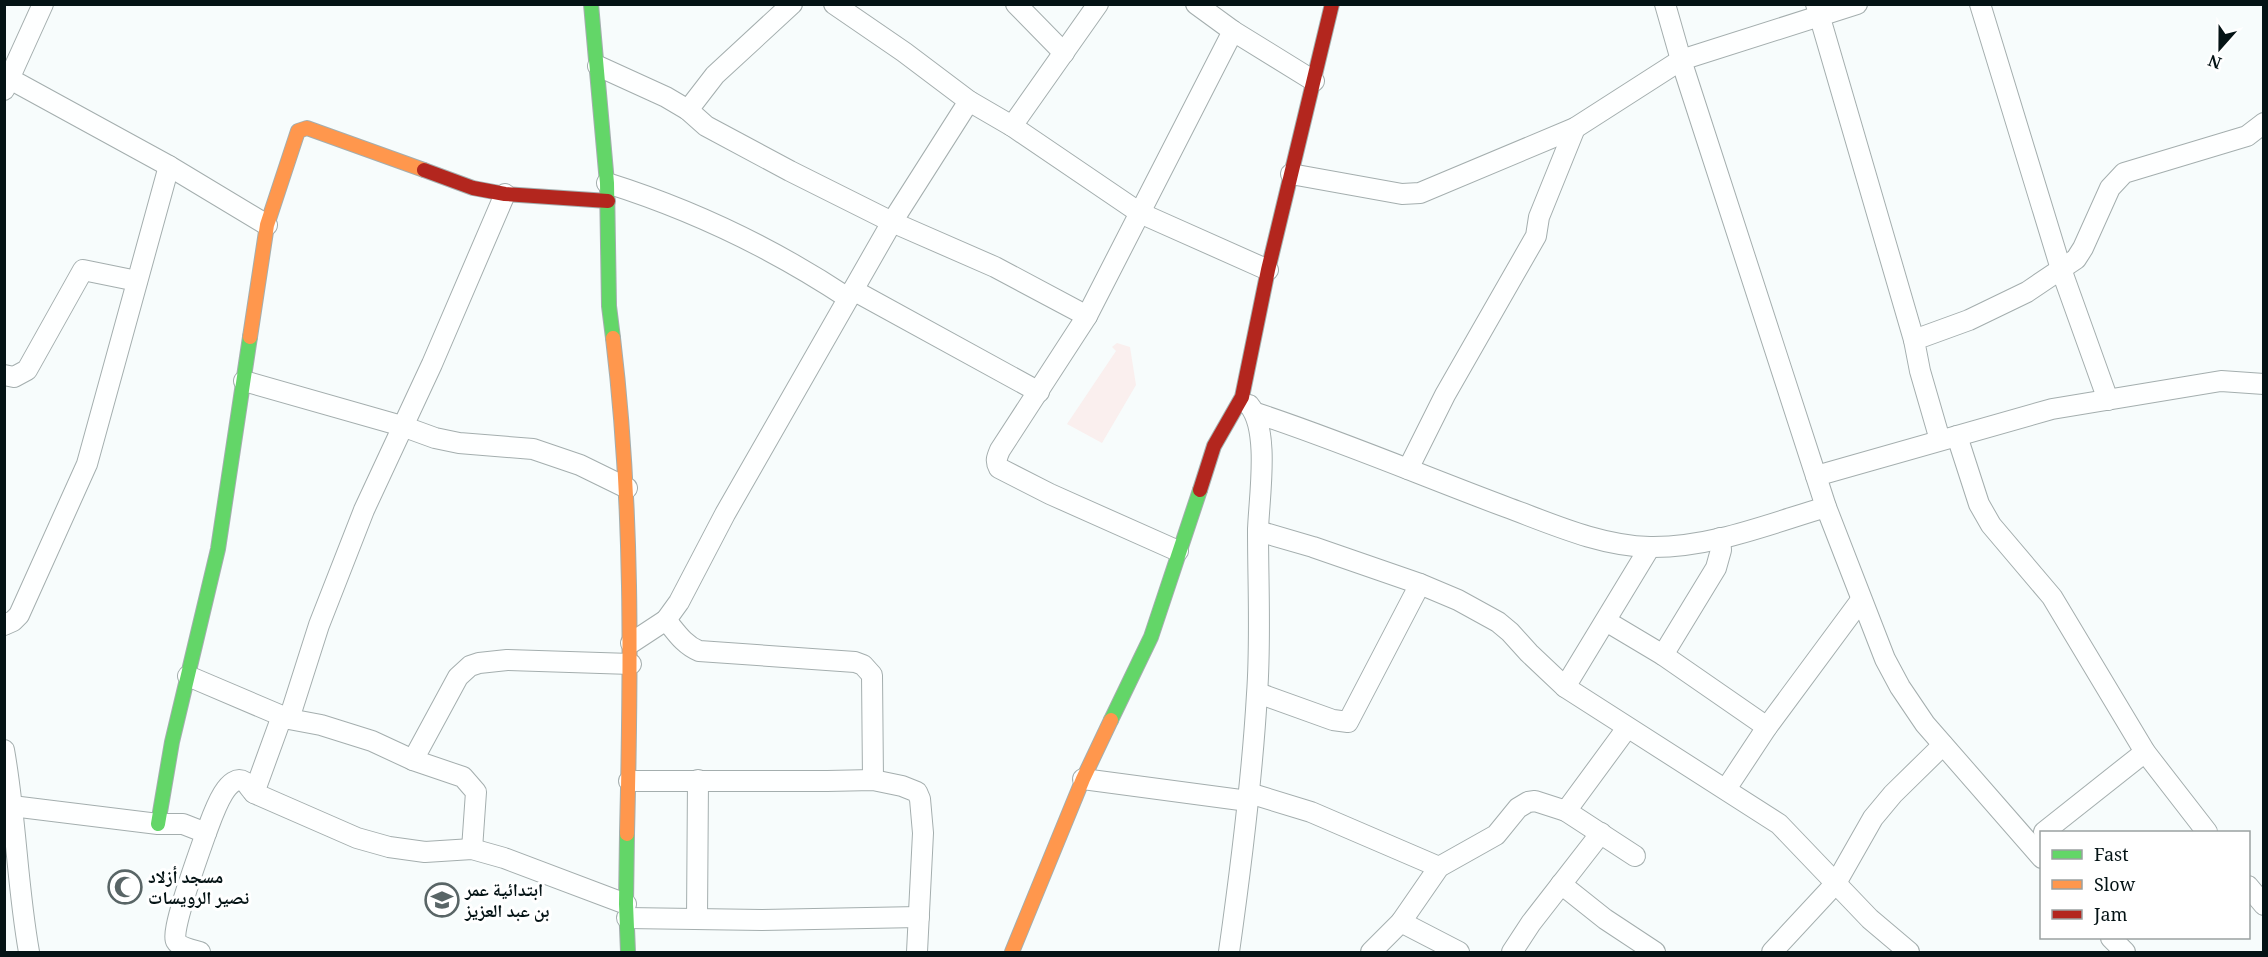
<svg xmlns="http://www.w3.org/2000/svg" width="2268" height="957" font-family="Georgia,'Noto Naskh Arabic',serif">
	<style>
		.green { fill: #faefee }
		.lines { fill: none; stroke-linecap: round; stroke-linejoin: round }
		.street-casing { stroke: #a4aeae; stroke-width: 22 }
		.fast-casing { stroke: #a4aeae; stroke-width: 16 }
		.slow-casing { stroke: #a4aeae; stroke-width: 16 }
		.jam-casing { stroke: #a4aeae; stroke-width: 16 }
		.street { stroke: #feffff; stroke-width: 20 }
		.fast { stroke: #63d668; stroke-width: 14 }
		.slow { stroke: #ff974d; stroke-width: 14 }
		.jam { stroke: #b3261e; stroke-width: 14 }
		.labels { text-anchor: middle; stroke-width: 6; stroke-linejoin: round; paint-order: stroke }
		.poi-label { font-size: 18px; font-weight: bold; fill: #041315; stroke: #fff; text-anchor: start }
	</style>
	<rect width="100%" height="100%" fill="#f7fcfc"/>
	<path class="green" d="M1117 343 1130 347 1136 385 1102 443 1067 424 1116 351 1112 347Z"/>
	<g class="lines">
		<defs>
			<g id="street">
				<path d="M834 4 904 52 969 101 1012 126 1140 213 1268 270"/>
				<path d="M1016 4 1064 53"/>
				<path d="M1196 4 1233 31 1314 81"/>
				<path d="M1665 4 1681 60 1826 507 1885 659 1900 687 1925 724 2042 858"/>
				<path d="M1816 4 1914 340"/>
				<path d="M1980 4 2061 269 2108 400"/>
				<path d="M598 66 666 97 688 110 706 126 790 171 892 222 995 267 1087 316"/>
				<path d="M10 79 169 166 267 225"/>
				<path d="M4 90 43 4"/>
				<path d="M688 110 715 75 792 4"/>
				<path d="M1012 126 1098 4"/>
				<path d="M1291 174 1402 194 1420 193 1575 128 1681 60 1857 4"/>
				<path d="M607 183C693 210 774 249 848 298"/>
				<path d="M853 290 1039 392"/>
				<path d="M4 375 14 377 27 370 83 270 137 281"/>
				<path d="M244 381 402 426 435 438 459 443 533 449 580 465 627 488"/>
				<path d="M1256 413C1341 441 1423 476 1506 507 1552 524 1600 546 1650 547 1710 548 1769 524 1826 507"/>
				<path d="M1957 436 1979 504 1991 525 2052 597 2145 752 2207 832"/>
				<path d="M1940 440 1920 371 1914 340 1969 320 2027 292 2076 259 2083 248 2110 188 2124 173 2247 136 2264 123"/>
				<path d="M1408 469 1445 395 1536 236 1539 217 1575 128"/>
				<path d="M1816 476 2052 409 2221 381 2264 384"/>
				<path d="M1258 531 1313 547 1420 584 1458 600 1498 622 1510 632 1529 653 1565 687 1779 824 1870 919 1909 952"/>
				<path d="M1178 551 1050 494 999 468C995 461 997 457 1000 450L1087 316 1233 31"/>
				<path d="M666 620C676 632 684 645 699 651L855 662 863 665 872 675 873 780"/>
				<path d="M1606 621 1663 655 1767 727"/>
				<path d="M4 625 13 621 19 615 87 464 169 166"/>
				<path d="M631 643 666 620 679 602 725 514 892 222 969 101"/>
				<path d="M1663 655 1716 568 1721 550 1720 538"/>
				<path d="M188 676 282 716"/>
				<path d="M1565 687 1650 547"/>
				<path d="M1258 693 1333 720 1348 722 1420 584"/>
				<path d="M289 719 321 725 372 741 413 760 463 777 476 792 472 849"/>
				<path d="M4 750C16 817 17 885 29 952"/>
				<path d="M413 760 458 677 470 666 479 663 507 660 631 664"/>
				<path d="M1083 779 1248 801"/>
				<path d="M629 781H827L873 780 902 786 917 792 920 799 923 833 917 952"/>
				<path d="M1726 789 1767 727 1861 600"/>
				<path d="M254 793 282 716 289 719 319 625 364 510 432 364 505 194"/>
				<path d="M1249 793 1311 812 1439 867"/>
				<path d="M12 806 158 824H183L206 833C211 821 226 770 245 782 248 785 251 790 254 793L357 838 389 847 425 852 472 849 504 858 626 904"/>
				<path d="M1566 811 1635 856"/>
				<path d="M2044 832 2145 752"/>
				<path d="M1561 884 1605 919 1655 952"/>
				<path d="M2248 886 2264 905"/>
				<path d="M627 918 762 920 919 917"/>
				<path d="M697 919 698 780"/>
				<path d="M1401 922 1459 952"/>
				<path d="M2111 938 2125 952"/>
				<path d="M200 952C193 950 180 948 176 941 170 931 201 848 206 833"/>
				<path d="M1229 952C1241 867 1252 781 1257 694 1261 639 1258 585 1258 530 1259 497 1270 430 1249 405"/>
				<path d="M1371 952 1401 922 1439 867 1496 835 1518 808 1528 802 1535 801 1566 811 1627 728"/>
				<path d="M1512 952 1531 923 1601 833"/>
				<path d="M1772 952 1836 883 1873 818 1893 794 1943 745"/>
			</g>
			<g id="fast">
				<path d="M591 4 607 183 609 306 613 338"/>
				<path d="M1111 720 1151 637 1200 490"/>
				<path d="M158 824 172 742 218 549 250 337"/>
				<path d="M627 834 626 904 628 952"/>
			</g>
			<g id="slow">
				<path d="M250 337 267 225 298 131 307 128 424 170"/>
				<path d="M613 338C633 503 631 668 627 834"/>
				<path d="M1012 952 1083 779 1111 720"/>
			</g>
			<g id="jam">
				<path d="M424 170 473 188 505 194 608 201"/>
				<path d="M1200 490 1214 446 1242 397 1268 270 1332 4"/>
			</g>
		</defs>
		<use href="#street" class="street-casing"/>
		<use href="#fast" class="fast-casing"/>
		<use href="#slow" class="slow-casing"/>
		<use href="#jam" class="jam-casing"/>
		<use href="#street" class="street"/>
		<use href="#fast" class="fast"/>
		<use href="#slow" class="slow"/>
		<use href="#jam" class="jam"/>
	</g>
	<defs>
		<symbol id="mosque-ring" viewBox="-11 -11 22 22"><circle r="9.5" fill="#fff" stroke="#596566" stroke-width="1.5"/><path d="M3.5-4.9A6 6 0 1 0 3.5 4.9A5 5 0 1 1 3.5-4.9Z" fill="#596566"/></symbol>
		<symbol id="school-ring" viewBox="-11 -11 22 22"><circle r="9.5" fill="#fff" stroke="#596566" stroke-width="1.5"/><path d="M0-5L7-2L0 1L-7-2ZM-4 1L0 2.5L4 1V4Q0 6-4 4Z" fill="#596566"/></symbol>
	</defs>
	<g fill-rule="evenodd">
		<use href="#mosque-ring" x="106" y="868" width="38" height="38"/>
		<use href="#school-ring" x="423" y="881" width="38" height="38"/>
	</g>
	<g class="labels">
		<g class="poi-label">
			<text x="148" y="883">مسجد أزلاد<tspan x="148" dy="21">نصير الرويسات</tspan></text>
			<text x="465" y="896">ابتدائية عمر<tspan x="465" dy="21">بن عبد العزيز</tspan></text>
		</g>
	</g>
	<rect width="2268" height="957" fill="none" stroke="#041315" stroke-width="12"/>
	<rect x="2040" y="831" width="210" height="108" fill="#ffffff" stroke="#9ba1a1" stroke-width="1.5"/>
	<rect x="2052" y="850" width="30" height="9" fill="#63d668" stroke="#9ba1a1" stroke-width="1.5"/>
	<text x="2094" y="861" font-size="18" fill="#041315">Fast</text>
	<rect x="2052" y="880" width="30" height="9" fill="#ff974d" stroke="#9ba1a1" stroke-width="1.5"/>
	<text x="2094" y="891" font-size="18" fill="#041315">Slow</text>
	<rect x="2052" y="910" width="30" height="9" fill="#b3261e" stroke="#9ba1a1" stroke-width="1.5"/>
	<text x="2094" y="921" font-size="18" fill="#041315">Jam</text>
	<g transform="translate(2220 48) rotate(201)" stroke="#ffffff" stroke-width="4.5" paint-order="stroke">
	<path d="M0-4.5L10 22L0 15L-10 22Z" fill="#041315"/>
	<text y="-9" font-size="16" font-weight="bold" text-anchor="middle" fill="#041315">N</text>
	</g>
</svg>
